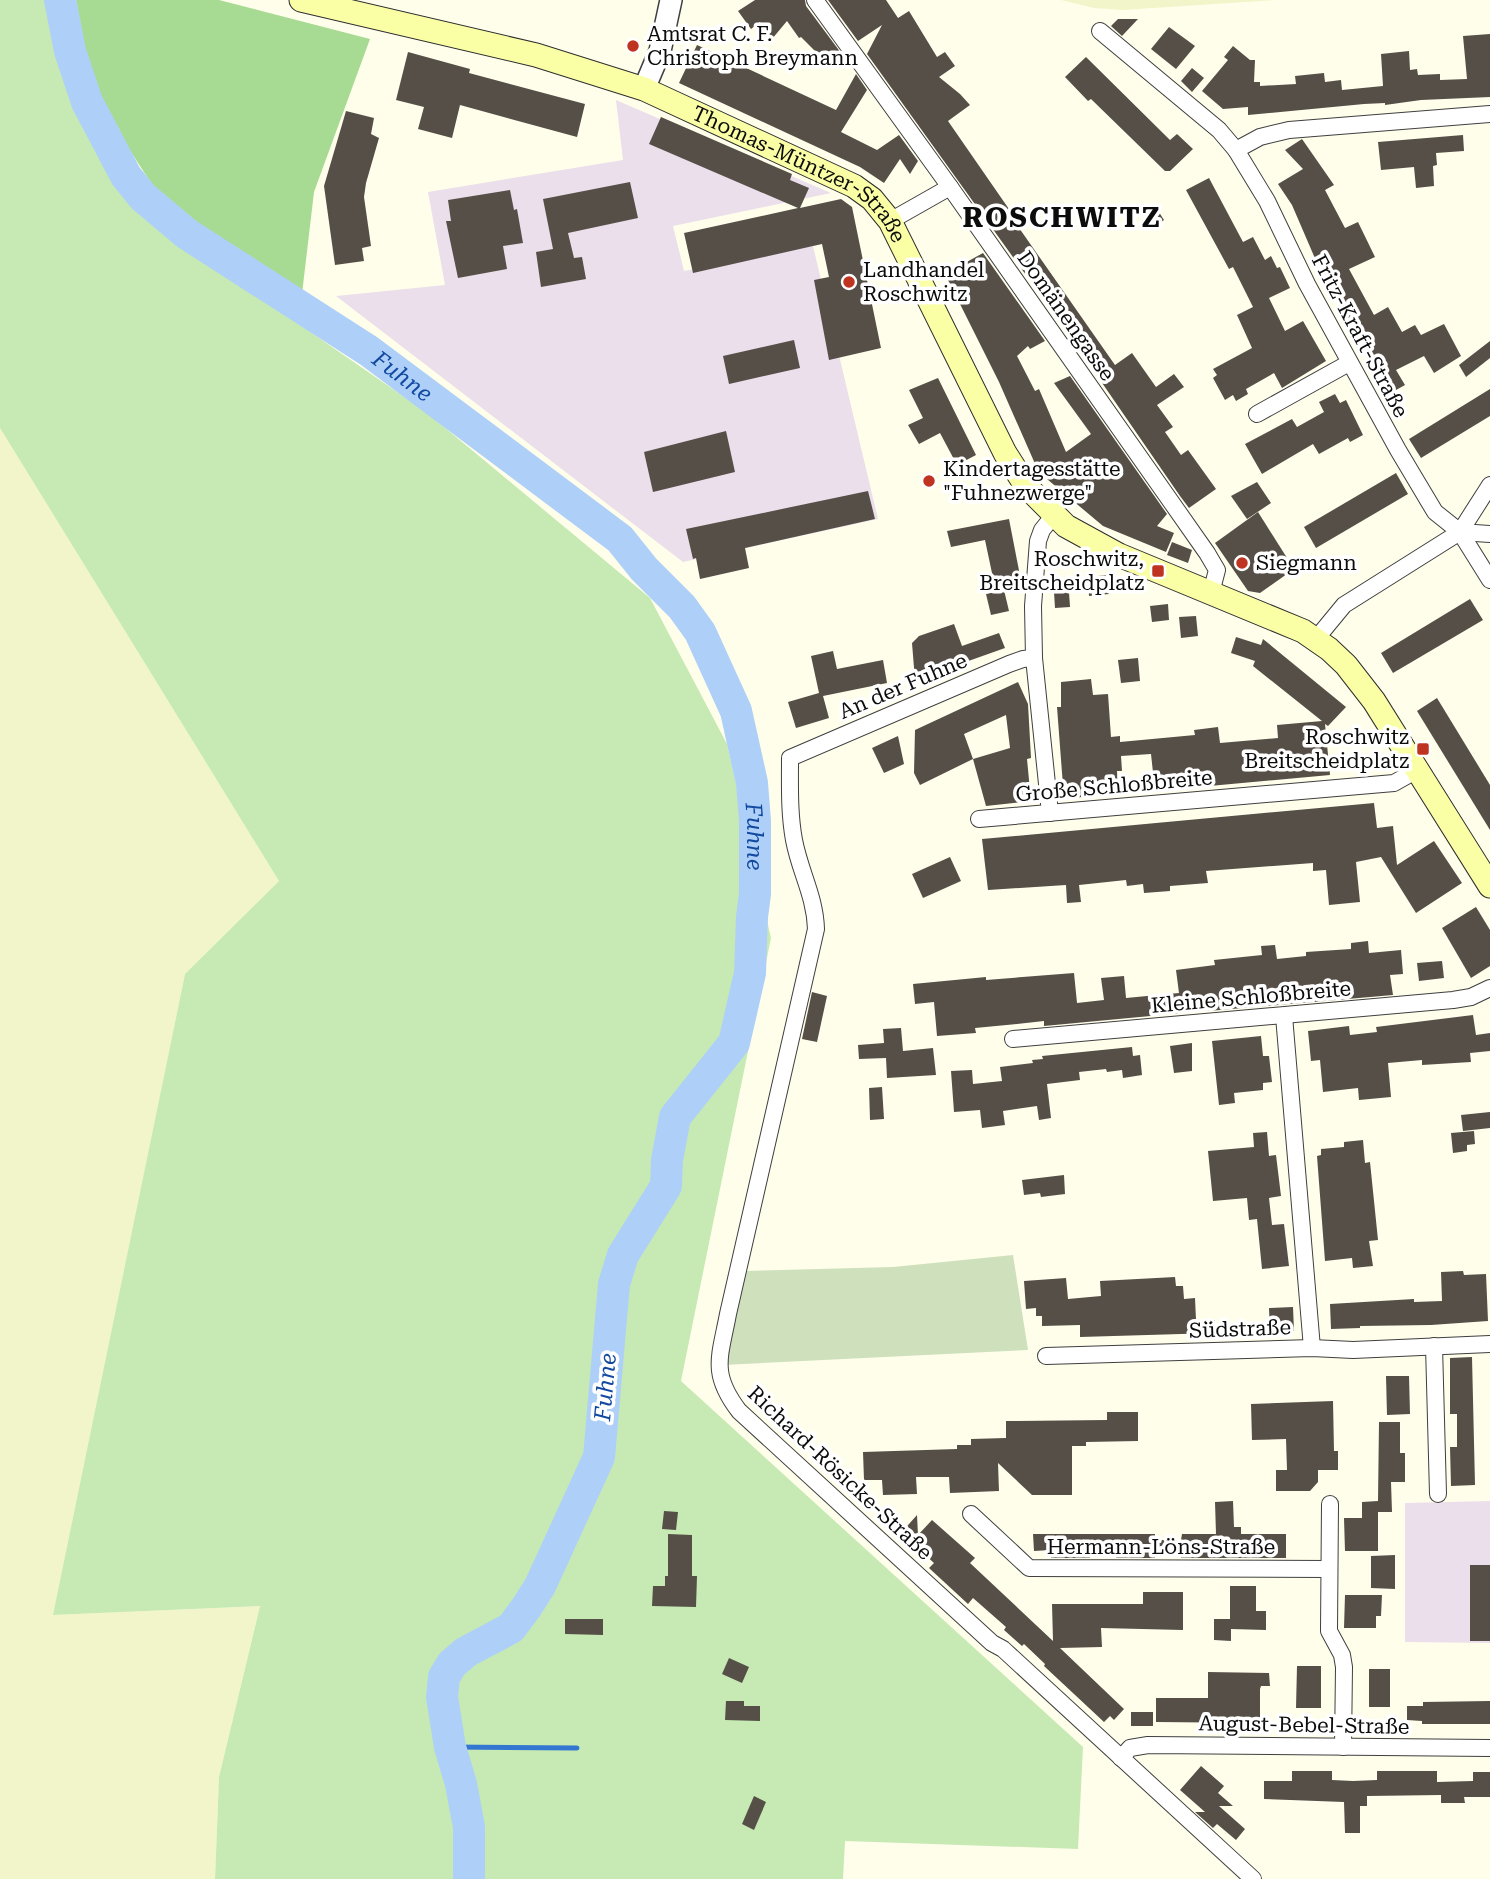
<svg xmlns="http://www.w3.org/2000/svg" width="1490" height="1879" font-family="'Roboto Serif',serif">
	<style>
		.industrial { fill: #ebdfeb }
		.farmland { fill: #f2f5ca }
		.green { fill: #c7eab4 }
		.forest { fill: #a7db93 }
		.cemetery { fill: #cee1bc }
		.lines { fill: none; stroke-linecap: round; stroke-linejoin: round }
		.stream { stroke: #3377d1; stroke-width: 5 }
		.river { stroke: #aed0f8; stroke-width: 32 }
		.building { fill: #554f48; fill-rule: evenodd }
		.minor-casing { stroke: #3f3f3f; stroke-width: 18 }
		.tertiary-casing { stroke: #3f3f3f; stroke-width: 24 }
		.secondary-casing { stroke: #2e2e2e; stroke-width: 25 }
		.minor { stroke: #fff; stroke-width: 16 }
		.tertiary { stroke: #fff; stroke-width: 21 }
		.secondary { stroke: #faffa6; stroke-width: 23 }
		.poi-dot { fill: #bf3420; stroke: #fff; stroke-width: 2.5 }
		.labels { text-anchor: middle; stroke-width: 7; stroke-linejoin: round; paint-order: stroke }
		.poi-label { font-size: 21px; fill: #0c0c0c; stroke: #fff; text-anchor: start }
		.street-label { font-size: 21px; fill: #0c0c0c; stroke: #fff }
		.water-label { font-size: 23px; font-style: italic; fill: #124aa0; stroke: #fff }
		.district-label { font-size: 28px; font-weight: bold; letter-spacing: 2px; fill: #0c0c0c; stroke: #fff }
	</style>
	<rect width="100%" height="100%" fill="#fffeeb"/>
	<g class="industrial">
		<path d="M616 100 831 193 673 226 684 271 813 246 878 519 683 562 336 296 445 285 428 192 623 160Z"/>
		<path d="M1490 1501V1643L1405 1642V1503Z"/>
	</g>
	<g class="farmland">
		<path d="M1061 0H1277L1123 10 1094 8Z"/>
		<path d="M0 428 279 881 185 974 54 1615 260 1606 219 1777 215 1879H0Z"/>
	</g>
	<path class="green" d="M0 0H53C55 18 55 37 59 54 61 70 69 86 75 100 95 151 115 189 157 226L426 412 650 598 727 744 771 938 681 1381 1083 1747 1078 1849 845 1841 843 1879H215L219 1777 260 1606 53 1615 185 974 279 881 0 428Z"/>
	<path class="forest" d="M76 0H219L370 39 314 192 302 294 164 203 94 95Z"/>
	<path class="cemetery" d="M1013 1255 1028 1350 723 1365 745 1271 893 1267Z"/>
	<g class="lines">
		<path class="stream" d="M450 1747 577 1748"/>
		<path class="river" id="s1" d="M60 0 70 51 87 102 126 176 143 197 187 234 369 351 620 539 644 569 682 607 700 632 736 711 752 783 755 821V894L752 917 750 973 734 1043 675 1117 667 1160 666 1186 623 1255 614 1284 599 1457 540 1586 526 1608 511 1628 466 1652 452 1664 444 1677 442 1697 450 1747 461 1784 469 1827V1879"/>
	</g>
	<g class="building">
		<path d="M755 0H805L806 6 841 53 827 63 801 37 799 38 787 21 772 39 760 22 751 29 738 11Z"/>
		<path d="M828 0H886L898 18 909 11 937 57 945 52 955 66 939 77 960 94 970 105 948 121 1011 212 1020 205 1029 216 1017 225 1115 365 1132 353 1156 387 1174 374 1184 387 1157 405 1173 427 1165 432 1181 455 1188 450 1216 489 1189 508 1180 496 1069 335 867 54 882 25 858 41Z"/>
		<path d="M1118 19H1138L1122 36 1111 26Z"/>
		<path d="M1169 27 1195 46 1176 69 1151 49Z"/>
		<path d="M1490 34V97L1421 100 1385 105V103L1364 104 1248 115V107L1223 109 1202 91 1228 60 1224 57 1233 46 1250 60H1255L1254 82H1260V86L1296 84 1295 76 1324 73 1325 82 1341 80 1342 90 1383 86 1381 54 1409 51 1410 70 1417 69 1418 75 1440 74V80L1467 79 1463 36Z"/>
		<path d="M697 45 836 110 856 74 867 90 841 132 877 150 899 135 918 161 910 174 900 159 884 183 860 167 679 83Z"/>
		<path d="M408 52 470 69 469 73 585 104 577 137 460 105 452 138 418 129 424 107 396 100Z"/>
		<path d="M1086 57 1170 140 1177 134 1193 149 1170 171H1165L1091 99 1088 101 1065 77Z"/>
		<path d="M1192 68 1204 78 1192 92 1181 81Z"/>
		<path d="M346 111 374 118 371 134 379 138 366 183 364 197 371 246 362 248 364 261 335 265 324 186Z"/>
		<path d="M661 117 792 174 790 180 809 188 800 208 841 199 852 207 881 348 829 360 814 280 829 277 822 244 693 273 684 233 798 208 649 144Z"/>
		<path d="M1463 135 1464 151 1436 153 1437 165 1433 166 1434 186 1416 188 1414 167 1381 170 1378 142Z"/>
		<path d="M1302 139 1334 185 1325 190 1345 228 1358 222 1375 257 1349 269 1374 315 1388 307 1402 332 1415 325 1421 335 1444 324 1461 356 1434 373 1424 356 1396 370 1405 385 1387 395 1320 270 1292 205 1278 184 1303 169 1285 150Z"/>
		<path d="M1209 178 1243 242 1253 237 1265 260 1271 256 1277 268 1280 267 1290 288 1269 298 1285 331 1303 321 1326 361 1282 388 1274 373 1246 389 1248 394 1236 401 1233 395 1225 400 1213 378 1217 375 1213 369 1252 348 1237 315 1253 307 1233 267 1229 269 1186 190Z"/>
		<path d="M630 182 638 218 568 233 574 258 582 257 586 279 541 287 536 252 553 249 543 199Z"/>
		<path d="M510 190 514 210 517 209 523 243 503 246 507 269 458 278 446 221H451L448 200Z"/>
		<path d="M1155 206 1164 220 1153 228 1143 212Z"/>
		<path d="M983 253 1045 341 1030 349 1028 346 1017 356 1035 391 1039 389 1066 452 1091 434 1054 383 1070 376 1167 514 1157 526 1174 533 1166 552 1103 526 1041 474 1036 466 999 382 945 274Z"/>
		<path d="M794 340 800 368 729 384 723 356Z"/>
		<path d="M1490 341V358L1466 377 1459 365Z"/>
		<path d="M938 378 976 455 957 465 940 433 919 444 908 425 923 418 909 390Z"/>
		<path d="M1490 389V416L1421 458 1409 439Z"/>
		<path d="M1335 394 1340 403 1346 400 1363 435 1350 442 1348 438 1319 454 1313 444 1262 474 1245 444 1292 419 1297 427 1324 412 1319 402Z"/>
		<path d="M726 431 735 472 653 492 644 452Z"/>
		<path d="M1396 473 1408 494 1316 548 1304 527Z"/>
		<path d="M1257 482 1271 503 1247 519 1231 496Z"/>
		<path d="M868 491 875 519 745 548 749 568 700 579 696 558 693 559 686 529Z"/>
		<path d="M1258 512 1294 569 1260 593 1248 591 1215 543Z"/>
		<path d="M1009 519 1022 586 996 592 985 540 951 547 947 531Z"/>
		<path d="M1172 542 1192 550 1188 563 1167 555Z"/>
		<path d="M1107 575 1109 594 1089 596 1088 577Z"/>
		<path d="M1004 590 1009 611 991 615 986 594Z"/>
		<path d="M1054 592H1069L1070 607 1055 608Z"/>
		<path d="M1470 599 1483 620 1393 673 1381 653Z"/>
		<path d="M1168 604 1169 620 1152 622 1150 606Z"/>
		<path d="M1196 616 1198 636 1181 638 1179 617Z"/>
		<path d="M954 624 962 646 999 633 1005 648 915 680 912 643 919 636Z"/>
		<path d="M1236 637 1261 645 1263 639 1346 707 1328 726 1325 724 1330 775 1155 791 1151 754 1121 756 1122 771H1117L1118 793 1064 799 1057 707H1061V682L1091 679 1093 695 1108 694 1111 737 1120 736V742L1195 735 1194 730 1218 727 1220 743 1278 738 1277 725 1322 721 1253 666 1255 661 1231 653Z"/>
		<path d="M833 651 837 669 883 660 887 683 823 696 829 718 796 728 788 702 819 693 811 656Z"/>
		<path d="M1138 658 1140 681 1121 683 1118 660Z"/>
		<path d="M1018 682 1028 704 1031 758 1027 759 1031 801 986 806 973 759 920 785 914 773 915 730ZM1006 715 1010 748 973 759 964 734Z"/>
		<path d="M1437 698 1490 785V830L1417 711Z"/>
		<path d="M898 736 904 764 884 773 872 748Z"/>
		<path d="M1374 803 1377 828 1393 826 1397 865 1434 841 1462 883 1416 913 1381 857 1356 862 1360 902 1329 905 1326 870 1313 871V863L1206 871 1208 883 1170 886V891L1144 893 1143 884 1127 886 1126 880 1079 885 1081 902 1067 903 1066 885 988 890 982 839Z"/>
		<path d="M950 857 961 881 923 898 912 874Z"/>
		<path d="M1476 907 1490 930V966L1471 978 1442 928Z"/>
		<path d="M1368 941 1369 953 1401 950 1403 974 1390 975 1393 995 1208 1011 1207 999H1194L1193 1012 1044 1026V1021L1017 1024 975 1028 976 1033 937 1036 934 1002 915 1004 913 984 986 977V980L1074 973 1077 1003 1104 1000 1101 978 1124 976 1126 998 1179 993 1176 970 1215 965 1214 960 1262 955 1261 946 1275 945 1277 959 1306 956V952L1351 949V943Z"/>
		<path d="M1442 961 1444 978 1419 981 1417 963Z"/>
		<path d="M812 992 827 996 817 1042 802 1039Z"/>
		<path d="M1473 1015 1476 1035 1490 1033V1051L1470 1053 1471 1062 1422 1065V1060L1388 1063 1391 1097 1359 1100 1358 1088 1323 1092 1320 1060 1311 1061 1308 1031 1349 1026 1350 1035 1377 1032 1376 1027Z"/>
		<path d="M901 1028 903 1051 933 1048 936 1075 887 1078 886 1058 859 1059 858 1045 884 1043 883 1029Z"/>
		<path d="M1261 1036 1263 1056H1269L1272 1082 1263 1083V1090L1234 1093 1235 1103 1219 1105 1212 1041Z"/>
		<path d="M1192 1043V1071L1174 1073 1170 1046Z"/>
		<path d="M1132 1047 1133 1056 1140 1055 1142 1075 1123 1078 1122 1070 1107 1072 1106 1069 1079 1072 1080 1080 1047 1084 1051 1118 1039 1120 1037 1106 1003 1111 1005 1125 982 1128 980 1110 954 1112 951 1071 972 1070 973 1084 1002 1081 1000 1067 1033 1063 1032 1060 1043 1059 1042 1056Z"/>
		<path d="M882 1087 884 1119 870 1120 869 1088Z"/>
		<path d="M1490 1112V1128L1463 1131 1461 1115Z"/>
		<path d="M1474 1131 1475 1144 1467 1145V1151L1453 1153 1451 1133Z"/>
		<path d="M1267 1132 1269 1156 1276 1155 1281 1196 1269 1198 1272 1225 1284 1224 1289 1266 1262 1269 1257 1219 1249 1220 1247 1198 1213 1201 1208 1151 1254 1147 1253 1133Z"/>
		<path d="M1363 1140 1365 1163 1370 1162 1378 1240 1369 1241 1373 1266 1353 1268 1352 1258 1325 1261 1317 1156 1321 1155V1149L1344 1147V1142Z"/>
		<path d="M1064 1175 1065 1194 1041 1197 1040 1193 1024 1195 1022 1180Z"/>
		<path d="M1463 1271 1464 1275 1486 1274 1488 1321 1431 1325 1360 1326V1328L1331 1329 1330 1304 1414 1299V1302L1442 1301 1441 1272Z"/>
		<path d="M1175 1277 1176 1286H1183L1184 1299 1195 1298 1196 1320H1215V1333L1080 1337V1325L1042 1326V1316H1036V1308L1026 1309 1024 1281 1066 1278 1068 1299 1101 1296 1100 1281Z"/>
		<path d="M1293 1307 1294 1331 1270 1332 1269 1308Z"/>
		<path d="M1472 1357 1475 1485 1451 1486 1450 1447H1457V1414H1450V1358Z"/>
		<path d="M1386 1376H1409L1410 1414 1387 1415Z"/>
		<path d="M1333 1401 1334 1451H1338V1470H1318V1482L1310 1491H1276V1470H1287L1286 1439 1252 1440 1251 1404Z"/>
		<path d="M1107 1412H1138V1441L1086 1442V1446H1072V1495H1032L998 1463 999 1491 950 1493 949 1477H916L917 1494 883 1495 882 1480H864L863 1452 957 1449V1445H971V1439L1006 1438V1421L1107 1420Z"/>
		<path d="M1379 1422H1400V1453H1405V1482H1391L1392 1512H1378V1551H1345L1344 1518H1362V1502L1378 1501Z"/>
		<path d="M1233 1501 1234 1527H1241V1534H1286V1558H1181V1554H1155V1558H1116V1554L1090 1555V1558H1051V1550L1034 1551 1033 1534H1155V1540H1181L1182 1534H1216L1215 1502Z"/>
		<path d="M664 1511 678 1512 676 1530 662 1529Z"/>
		<path d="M917 1515 918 1535 932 1520 975 1558 970 1563 1053 1641 1052 1604H1143V1592H1183V1630L1101 1628 1102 1647 1060 1648 1124 1709 1114 1720 1110 1716 1104 1722 1044 1666 1045 1664 1024 1644 1022 1646 1004 1630 1006 1627 973 1598 968 1604 929 1568 934 1563 901 1533Z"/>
		<path d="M668 1534 692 1535V1576H697L696 1607 652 1606 653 1586H665V1576H668Z"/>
		<path d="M1395 1555V1589L1371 1588V1556Z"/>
		<rect x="1470" y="1565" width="20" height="76"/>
		<path d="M1230 1586H1256V1611H1266V1630L1231 1629V1641L1214 1640V1619H1230Z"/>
		<path d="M1345 1595H1382L1381 1616H1376V1628H1344Z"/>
		<path d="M565 1619H603V1635L565 1634Z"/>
		<path d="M729 1658 749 1667 742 1683 722 1674Z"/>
		<path d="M1297 1666H1321V1708H1296Z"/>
		<rect x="1369" y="1669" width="21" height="38"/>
		<path d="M1208 1672 1269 1673 1270 1686H1261L1260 1689V1723L1156 1722V1698H1208Z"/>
		<path d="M726 1701H744V1706H760V1721L725 1720Z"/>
		<path d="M1490 1701V1724H1422V1721L1407 1720V1706H1423V1702Z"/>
		<rect x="1131" y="1712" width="22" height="14"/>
		<path d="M1201 1766 1224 1786 1218 1793 1233 1806H1219L1245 1829 1236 1840 1217 1824 1213 1828 1195 1812H1205L1180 1790Z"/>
		<path d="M1292 1771H1332V1780L1353 1781 1377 1780V1771H1437V1782L1473 1781V1772H1490V1797H1464L1465 1803H1441V1795L1367 1796V1806H1360V1833H1345L1344 1802 1264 1799V1781H1292Z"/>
		<path d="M754 1796 766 1802 754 1830 742 1824Z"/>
	</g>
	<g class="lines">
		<defs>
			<g id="minor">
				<path d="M815 0 950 187 1207 553 1217 570 1211 593"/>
				<path d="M1100 31 1219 130 1236 150 1260 137 1289 130 1490 114"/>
				<path d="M1236 150 1267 201 1307 284 1398 450 1435 512 1460 532 1490 580"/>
				<path d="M890 221 950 187"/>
				<path d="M1257 414 1349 363"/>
				<path d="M1460 532 1490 534"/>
				<path d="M1316 639 1344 605 1460 532 1490 485"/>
				<path d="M1034 658 1023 659 1009 664 790 758C790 785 789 813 794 840 800 872 815 896 816 929L728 1314C720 1357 710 1373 739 1411L992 1643 1003 1649 1253 1879"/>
				<path d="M1050 813 1034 658 1033 606 1038 541 1042 530 1054 515"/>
				<path d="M979 819 1394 783 1417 770"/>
				<path d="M1284 1016 1312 1348"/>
				<path d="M1013 1039 1453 1000 1471 997 1490 988"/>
				<path d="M1434 1346 1438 1494"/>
				<path d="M1046 1356 1312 1348 1353 1350 1490 1344"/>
				<path d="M1330 1504 1329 1631 1342 1655 1344 1667 1343 1747"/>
				<path d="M971 1514 1029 1568 1329 1569"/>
				<path d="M1121 1758 1130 1748 1148 1745 1490 1748"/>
			</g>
			<path id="tertiary" d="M644 89 660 51 671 0"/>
			<g id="secondary">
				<path id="s2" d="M301 0 536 55 644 89 854 186 872 199 890 221 1005 453 1026 486 1066 526 1119 555 1303 631 1329 649 1346 665 1374 701 1490 886"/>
			</g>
		</defs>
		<use href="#minor" class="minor-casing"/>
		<use href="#tertiary" class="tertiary-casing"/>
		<use href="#secondary" class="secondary-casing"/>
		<use href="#minor" class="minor"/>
		<use href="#tertiary" class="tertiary"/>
		<use href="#secondary" class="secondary"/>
	</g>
	<g class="poi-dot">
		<circle cx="633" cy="46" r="7"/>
		<circle cx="849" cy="282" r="7"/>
		<circle cx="929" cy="481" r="7"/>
		<circle cx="1242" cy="563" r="7"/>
		<rect x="1151" y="564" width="14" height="14" rx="3.5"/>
		<rect x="1416" y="742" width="14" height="14" rx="3.5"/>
	</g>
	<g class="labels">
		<g class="poi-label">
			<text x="647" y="41">Amtsrat C. F.<tspan x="647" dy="24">Christoph Breymann</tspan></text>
			<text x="863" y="277">Landhandel<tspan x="863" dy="24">Roschwitz</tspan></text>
			<text x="943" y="476">Kindertagesstätte<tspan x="943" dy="24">"Fuhnezwerge"</tspan></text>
			<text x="1144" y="566" text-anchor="end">Roschwitz,<tspan x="1144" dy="24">Breitscheidplatz</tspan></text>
			<text x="1256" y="570">Siegmann</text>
			<text x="1409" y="744" text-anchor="end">Roschwitz<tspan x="1409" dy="24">Breitscheidplatz</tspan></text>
		</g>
		<g class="street-label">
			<text dy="7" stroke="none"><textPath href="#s2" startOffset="534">Thomas-Müntzer-Straße</textPath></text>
			<text transform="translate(1066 316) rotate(55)" y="7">Domänengasse</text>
			<text transform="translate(1360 336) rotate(62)" y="7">Fritz-Kraft-Straße</text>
			<text transform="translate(903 686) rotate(-23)" y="7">An der Fuhne</text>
			<text transform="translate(1114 786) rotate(-5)" y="7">Große Schloßbreite</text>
			<text transform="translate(1251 997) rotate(-5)" y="7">Kleine Schloßbreite</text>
			<text transform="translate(1240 1329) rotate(-2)" y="7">Südstraße</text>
			<text transform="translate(840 1473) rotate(43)" y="7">Richard-Rösicke-Straße</text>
			<text x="1161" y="1554">Hermann-Löns-Straße</text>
			<text transform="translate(1304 1725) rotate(1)" y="7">August-Bebel-Straße</text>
		</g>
		<g class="water-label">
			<text dy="8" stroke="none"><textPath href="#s1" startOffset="532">Fuhne</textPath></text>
			<text dy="8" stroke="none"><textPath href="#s1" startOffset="1141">Fuhne</textPath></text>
			<text transform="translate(605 1387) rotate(-85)" y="8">Fuhne</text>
		</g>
		<g class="district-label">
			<text x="1062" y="227">ROSCHWITZ</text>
		</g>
	</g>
</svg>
